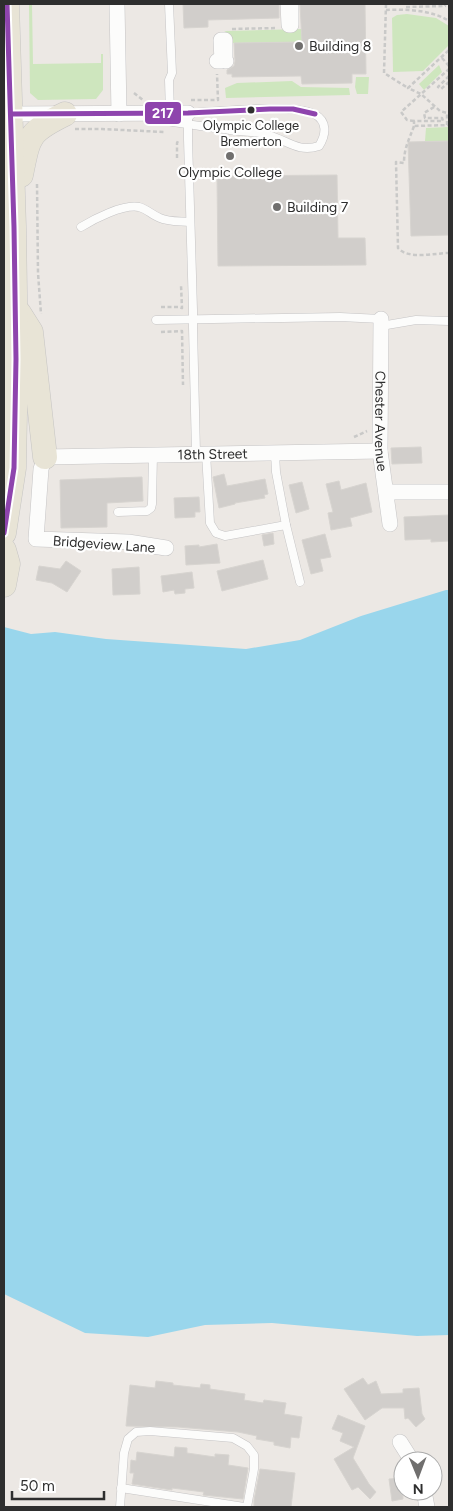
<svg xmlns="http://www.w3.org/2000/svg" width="453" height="1511" font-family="Figtree,sans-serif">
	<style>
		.green { fill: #cee6be }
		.water { fill: #99d6ec }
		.building { fill: #d1cecb; stroke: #d7d4d0 }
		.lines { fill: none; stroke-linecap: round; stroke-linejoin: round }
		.lane-casing { stroke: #c5c4c5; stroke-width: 9 }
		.street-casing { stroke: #c5c4c5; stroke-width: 16 }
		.primary-casing { stroke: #c6c5c4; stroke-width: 25 }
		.path { stroke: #c9c9c8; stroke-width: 2.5; stroke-dasharray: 4 2.5; stroke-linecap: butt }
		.lane { stroke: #fcfcfb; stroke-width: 8 }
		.street { stroke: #fcfcfb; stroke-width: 15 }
		.primary { stroke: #e8e4d6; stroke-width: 24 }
		.bus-1-casing { stroke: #fff; stroke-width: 9 }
		.bus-1 { stroke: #8e44ad; stroke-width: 5 }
		.poi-dot { fill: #706f6e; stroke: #fff; stroke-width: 2 }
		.bus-dot { fill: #2e2e2e; stroke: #fff; stroke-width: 2 }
		.labels { text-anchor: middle; stroke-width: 4.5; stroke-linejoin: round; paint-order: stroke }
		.bus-label { font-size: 13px; fill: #2e2e2e; stroke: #fff }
		.poi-label { font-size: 14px; fill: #2e2e2e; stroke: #fff; text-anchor: start }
		.street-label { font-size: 14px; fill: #2e2e2e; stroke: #fff }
		.line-badge { stroke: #fff; stroke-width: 2 }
		.badge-label { font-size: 14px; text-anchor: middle; font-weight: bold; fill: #fff }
	</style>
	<rect width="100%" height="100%" fill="#ece8e4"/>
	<g class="green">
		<path d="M29 4H32L33 64 101 63V54H103V90L96 99 38 100 30 93Z"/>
		<path d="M407 14 436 18 449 26V45L423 71 393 72 392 18 397 15Z"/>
		<path d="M302 29V42L233 43V48H226L220 34 226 31Z"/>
		<path d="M439 65 442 72 424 90 419 84Z"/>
		<path d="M356 77H369L368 94H357L355 87Z"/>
		<path d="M292 81 301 87 349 88 350 95 226 98 225 88 237 83Z"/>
		<path d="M449 127V141H425L426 128Z"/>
	</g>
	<path class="water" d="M446 590H449V1335L417 1336 272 1323 205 1325 148 1337 85 1333 4 1294V627L31 634 55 632 106 639 246 649 300 640 361 616Z"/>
	<g class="building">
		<path d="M183 4H279V18L208 20V27L184 28Z"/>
		<path d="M300 4H365L366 74H352V83L302 84 301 76 232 77V74H227V70L234 66 235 61 234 43 302 42Z"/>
		<path d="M449 141V235L411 236 408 142Z"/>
		<path d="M337 175 338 238H365L366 265 218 266 217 176Z"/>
		<path d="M421 447 422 463 392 464 391 448Z"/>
		<path d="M224 474 227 486 265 479 268 494 264 495 265 498 235 503V504L219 508 213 477Z"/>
		<path d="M142 477 143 501 107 503V527L61 528 60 480Z"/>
		<path d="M339 481 341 490 366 483 372 512 350 518 352 526 331 530 328 513 333 512 326 484Z"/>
		<path d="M302 482 309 509 296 513 289 485Z"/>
		<path d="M199 497 200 512H195V517L175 518 174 498Z"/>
		<path d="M449 515V541L431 542V539L405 540 404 517Z"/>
		<path d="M273 533 274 544 264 546 262 535Z"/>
		<path d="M325 534 331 557 320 559 323 571 311 574 302 540Z"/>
		<path d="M217 544 220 563 186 565 185 546 199 545V547Z"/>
		<path d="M263 560 268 579 222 591 217 571Z"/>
		<path d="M66 561 81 571 67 592 52 583 36 580 39 566 60 569Z"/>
		<path d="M139 567 140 594 113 595 112 569Z"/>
		<path d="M192 572 194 588 185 589V593L175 594 174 590 163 592 161 576Z"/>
		<path d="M363 1378 368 1385 376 1381 381 1394 403 1393V1389L419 1388 422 1414 425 1419 416 1427 408 1418 405 1419 404 1408H382L365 1420 344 1389Z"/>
		<path d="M156 1381 173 1383V1385L200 1388 201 1384 210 1385V1389L245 1394 244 1400 263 1403 264 1400 286 1403 284 1414 302 1417 299 1438 291 1437 290 1448 274 1445V1442L256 1439 257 1436 238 1432 178 1427 126 1426 130 1385 155 1388Z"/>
		<path d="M338 1415 365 1426 353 1458 369 1484 376 1492 370 1499 358 1487 352 1490 334 1459 354 1447 340 1441 343 1433 332 1429Z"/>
		<path d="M175 1447 187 1448V1453L215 1457V1454L229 1455 228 1465 248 1468 243 1499 203 1495 204 1492 172 1488V1490L132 1484 134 1473H130L131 1460 136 1461 137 1452 174 1457Z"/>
		<path d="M260 1469 295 1473 291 1507H254V1500Z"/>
		<path d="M403 1478V1499L392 1501 389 1479Z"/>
	</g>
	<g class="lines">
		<defs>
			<g id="lane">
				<path d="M169 4 172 73 169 80 170 113"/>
				<path d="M153 119C179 123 204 127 230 130 242 132 257 131 268 135 287 140 298 153 319 146 326 135 328 121 314 114 290 103 216 112 188 113V139L193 310V327L196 453"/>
				<path d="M81 227C94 219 123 204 139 207 147 209 152 215 160 218 168 222 181 221 190 222"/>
				<path d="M156 320 340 317 381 319"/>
				<path d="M381 326 416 320 449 321"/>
				<path d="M206 453 210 523 216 533 225 536 286 525 276 472 275 453"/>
				<path d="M118 512 147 511 151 508 152 504 153 454"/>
				<path d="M286 525 300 582"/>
				<path d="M121 1488 244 1507"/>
				<path d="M120 1507 124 1453 128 1439 136 1432 150 1431 233 1438 247 1446 254 1455V1469L247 1507"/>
			</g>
			<g id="street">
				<path d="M117 4 119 114"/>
				<path d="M288 4 289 25H291V4"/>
				<path d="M217 61H222L221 40H225V61H226"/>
				<path d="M11 114 188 113"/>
				<path id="s1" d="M381 319 380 451 390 524"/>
				<path d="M386 492H449"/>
				<path id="s2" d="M166 548 128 542 36 539 41 469 45 457 380 451"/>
				<path d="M400 1442 412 1461"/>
				<path d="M424 1491 427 1507"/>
			</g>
			<g id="primary">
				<path d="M21 175C29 136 28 132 65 114"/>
				<path d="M19 313 31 332 45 457"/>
				<path d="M4 533 14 468 16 359 14 227 7 4"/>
				<path d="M4 550 8 564 4 585"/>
			</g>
		</defs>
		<use href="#lane" class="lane-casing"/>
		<use href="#street" class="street-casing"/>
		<use href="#primary" class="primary-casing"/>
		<g class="path">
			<path d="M386 4 384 73 408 88"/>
			<path d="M406 7 445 6V4"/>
			<path d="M386 10C406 9 432 10 449 21"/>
			<path d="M232 29 277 28"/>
			<path d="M442 58 449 66"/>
			<path d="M449 76 438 87 441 89 449 82"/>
			<path d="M134 93 143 100"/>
			<path d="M191 100H218L217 74"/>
			<path d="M434 107 424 113 425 118H442L443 121H414V126L449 125"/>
			<path d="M414 121 407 120 401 112 449 69"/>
			<path d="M447 125V113L440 111 421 94 408 88 449 50"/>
			<path d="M414 126C409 140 404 148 404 163L396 162 398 248C408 260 435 253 449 253"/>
			<path d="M75 129H102L164 132"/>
			<path d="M177 158V143L178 141"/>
			<path d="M37 184 38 273 41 314"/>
			<path d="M161 307H179L182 308 181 285"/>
			<path d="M161 332 182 331 183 385"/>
			<path d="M354 437 367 431"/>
		</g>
		<use href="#lane" class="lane"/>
		<use href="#street" class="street"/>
		<use href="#primary" class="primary"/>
		<defs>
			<g id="bus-1">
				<path d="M11 114 188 113 270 109H293L315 114"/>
				<path d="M4 533 14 468 16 359 14 227 7 4"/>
			</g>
		</defs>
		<use href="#bus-1" class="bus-1-casing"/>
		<use href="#bus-1" class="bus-1"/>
	</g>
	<g class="poi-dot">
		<circle cx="299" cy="46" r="5"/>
		<circle cx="230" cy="156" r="5"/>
		<circle cx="277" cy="207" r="5"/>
	</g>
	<circle class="bus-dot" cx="251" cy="110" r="4.5"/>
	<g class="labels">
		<g class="bus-label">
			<text x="251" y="130">Olympic College<tspan x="251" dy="16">Bremerton</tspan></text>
		</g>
		<g class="poi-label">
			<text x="309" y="51">Building 8</text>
			<text x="230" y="177" text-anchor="middle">Olympic College</text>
			<text x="287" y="212">Building 7</text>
		</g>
		<g class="street-label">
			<text dy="5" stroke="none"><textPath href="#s1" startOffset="102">Chester Avenue</textPath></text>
			<text dy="5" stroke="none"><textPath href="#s2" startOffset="381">18th Street</textPath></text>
			<text transform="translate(104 544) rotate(4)" y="5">Bridgeview Lane</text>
		</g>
	</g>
	<rect class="line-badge" x="144" y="101" width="38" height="24" rx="5" fill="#8e44ad"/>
	<g class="badge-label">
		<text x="163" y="118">217</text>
	</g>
	<rect width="453" height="1511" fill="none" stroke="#2e2e2e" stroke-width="10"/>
	<g transform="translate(418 1476) rotate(179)"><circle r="24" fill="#ffffff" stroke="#ababab"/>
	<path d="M0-4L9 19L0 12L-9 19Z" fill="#706f6e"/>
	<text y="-8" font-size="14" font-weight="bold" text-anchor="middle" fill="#2e2e2e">N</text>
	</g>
	<path d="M12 1491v8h92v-8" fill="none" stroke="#2e2e2e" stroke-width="2.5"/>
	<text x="20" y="1491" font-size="15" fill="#2e2e2e" stroke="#ffffff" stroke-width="4" paint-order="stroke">50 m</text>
</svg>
